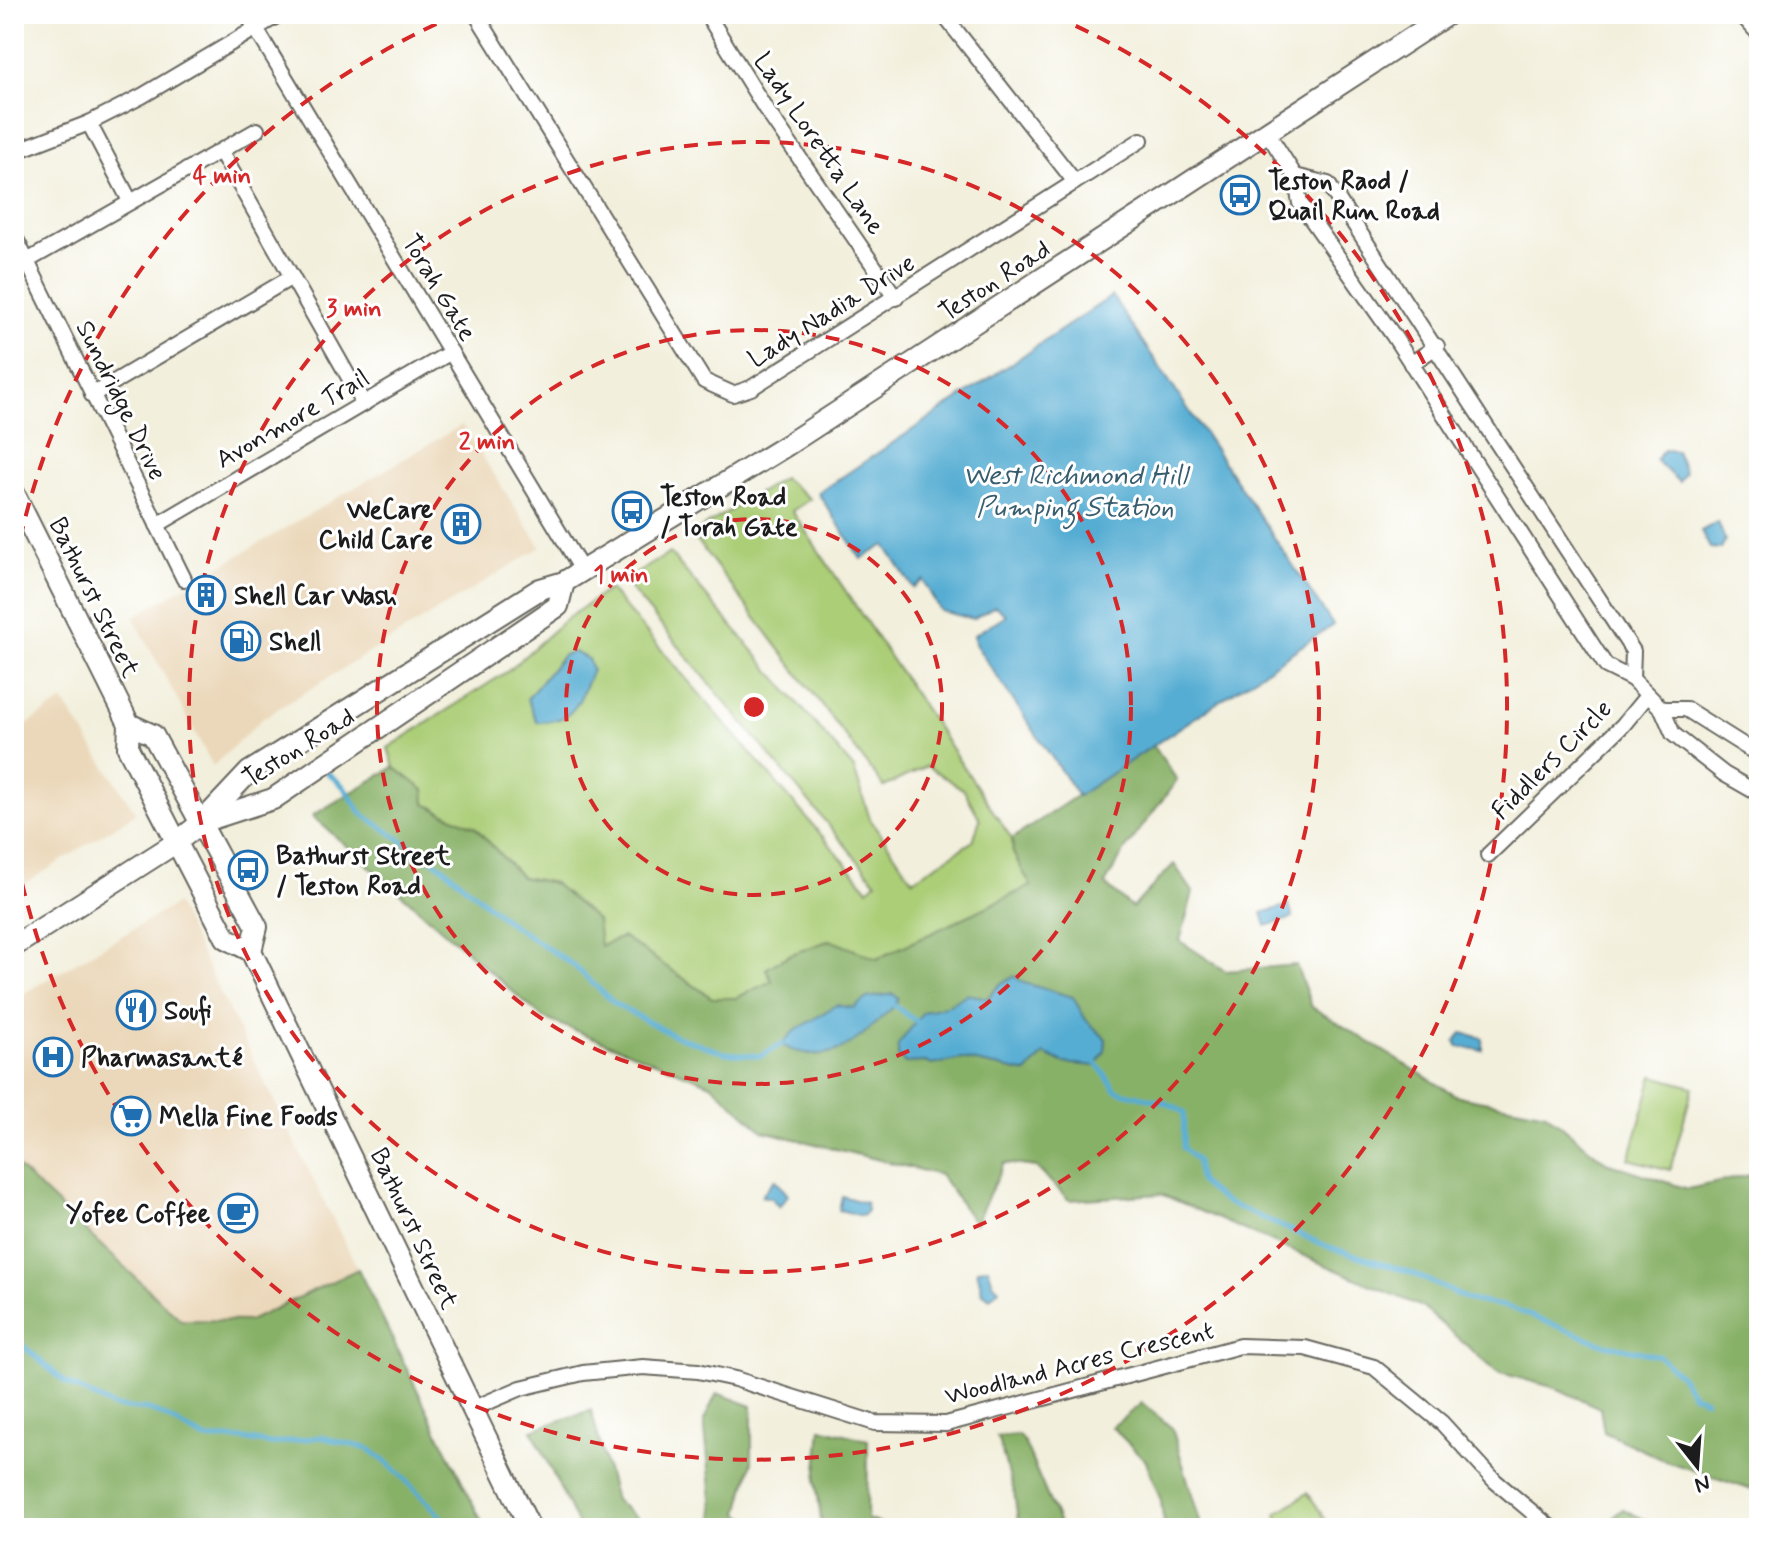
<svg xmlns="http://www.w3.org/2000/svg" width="1773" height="1542" font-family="Mynerve,sans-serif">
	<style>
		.built { fill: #ebd8ba }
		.green { fill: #abce77; stroke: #64754a; stroke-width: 2 }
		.forest { fill: #88b168; stroke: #526642; stroke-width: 2 }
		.water { fill: #57add3; stroke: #3a6478; stroke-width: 2 }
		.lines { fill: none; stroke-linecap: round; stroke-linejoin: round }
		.stream { stroke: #57add3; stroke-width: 5 }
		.street-casing { stroke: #67665f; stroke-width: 18 }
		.secondary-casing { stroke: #67665f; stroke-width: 24 }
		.street { stroke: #fff; stroke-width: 14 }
		.secondary { stroke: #fff; stroke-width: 20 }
		.ring { fill: none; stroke: #d62828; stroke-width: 4; stroke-dasharray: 14 10 }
		.labels { text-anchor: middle; stroke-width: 6; stroke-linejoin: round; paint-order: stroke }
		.street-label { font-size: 26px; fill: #1c1c1c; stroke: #fff }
		.poi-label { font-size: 26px; font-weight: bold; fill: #1c1c1c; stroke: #fff; text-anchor: start }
		.water-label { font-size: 28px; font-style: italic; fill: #375d6e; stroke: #fff }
		.centre { fill: #d62828; stroke: #fff; stroke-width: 4 }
		.ring-label { font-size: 24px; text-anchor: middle; font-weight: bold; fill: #d62828; stroke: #fff; stroke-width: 6; stroke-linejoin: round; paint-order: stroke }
	</style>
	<rect width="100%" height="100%" fill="#fff"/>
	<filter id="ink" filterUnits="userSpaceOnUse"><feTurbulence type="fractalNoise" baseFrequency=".0125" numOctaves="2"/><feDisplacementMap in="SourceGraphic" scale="16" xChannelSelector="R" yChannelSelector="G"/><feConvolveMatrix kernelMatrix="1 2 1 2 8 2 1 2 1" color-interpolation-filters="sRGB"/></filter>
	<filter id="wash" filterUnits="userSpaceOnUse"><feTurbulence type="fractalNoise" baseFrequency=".006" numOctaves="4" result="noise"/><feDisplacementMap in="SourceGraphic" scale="32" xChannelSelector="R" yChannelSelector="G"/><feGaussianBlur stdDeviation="1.8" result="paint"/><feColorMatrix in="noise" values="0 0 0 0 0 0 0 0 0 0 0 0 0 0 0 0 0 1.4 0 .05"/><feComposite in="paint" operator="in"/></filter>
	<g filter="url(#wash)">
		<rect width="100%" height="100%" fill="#f2efdc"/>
		<g class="built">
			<path d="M462 425 541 547 263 718 213 766 133 617Z"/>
			<path d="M63 701 136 813 14 891V733Z"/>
			<path d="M176 904 358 1269 249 1321 181 1320 14 1164V999Z"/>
		</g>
		<g class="green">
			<path d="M783 478 810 499 792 511 1012 839 1013 853 1032 886 877 959 829 940 766 970 773 981 736 998H712L623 937 600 947 554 883 521 877 475 827 425 804 424 790 394 767 388 748 508 671 565 620 609 589 868 889 876 882 624 581 670 553 854 769 870 819 913 880 973 841 980 819 964 790 927 766 884 787 692 534Z"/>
			<path d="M1653 1076 1693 1087 1670 1170 1629 1159Z"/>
			<path d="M1308 1493 1331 1528H1284L1276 1514Z"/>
		</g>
		<g class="forest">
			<path d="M1153 745 1177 780 1123 853 1105 884 1132 908 1174 864 1193 892 1180 941 1226 971 1296 965 1312 1007 1457 1096 1546 1113 1606 1162 1688 1189 1759 1173V1467L1752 1490 1666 1461 1604 1432 1600 1408 1556 1388 1497 1372 1422 1307 1161 1194 1069 1200 1036 1167 1004 1163 975 1224 940 1175 763 1131 711 1084 543 1018 312 816 394 767 424 790 425 804 475 827 521 877 553 883 597 920 600 946 623 937 712 998H736L772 981 766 969 789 955 830 940 877 959 1031 886 1013 853 1012 839Z"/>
			<path d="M14 1164 181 1320 249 1321 358 1269 485 1528H14Z"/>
			<path d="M717 1393 752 1406V1462L739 1513 762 1528H715L704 1420Z"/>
			<path d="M1142 1403 1172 1428 1202 1528H1164L1161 1501 1146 1461 1112 1427Z"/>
			<path d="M591 1410 615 1500 650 1528H579L532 1430Z"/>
			<path d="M821 1428 868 1440 867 1519 890 1528H822L816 1481Z"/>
			<path d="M1018 1435 1025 1444 1061 1528H1019L1014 1491 997 1437Z"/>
			<path d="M1623 1509 1662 1528H1609L1608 1521Z"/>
		</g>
		<g class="water">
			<path d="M1112 296 1333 625 1078 796 975 644 974 635 1006 615 995 606 973 619 940 611 923 580 913 588 885 545 861 559 818 493Z"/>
			<path d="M1664 450 1676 451 1685 472 1679 482 1655 460Z"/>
			<path d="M1718 522 1725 540 1721 549 1710 548 1701 531Z"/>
			<path d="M574 652 588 659 592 670C578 702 577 722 537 722L527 699 563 655Z"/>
			<path d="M1289 905 1293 918 1266 926 1262 913Z"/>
			<path d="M1014 976 1024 983 1073 997 1086 1020 1106 1039 1105 1051 1096 1066 1063 1063 1044 1054 1027 1073 962 1059 932 1065 926 1062 905 1063 898 1056V1045L923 1012 946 1006 967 994 988 998 1000 984Z"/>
			<path d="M893 994 898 998 896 1005C867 1028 847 1061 805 1053 796 1051 789 1051 782 1044L792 1033 836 1005 853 1008 867 998Z"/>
			<path d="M1462 1033 1483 1038V1050L1459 1047 1455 1041Z"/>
			<path d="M775 1179 788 1195 779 1207 771 1198 761 1196Z"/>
			<path d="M842 1196 866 1203 867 1211 862 1216 839 1210Z"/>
			<path d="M988 1267 993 1283 999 1289 990 1298 982 1292 977 1270Z"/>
		</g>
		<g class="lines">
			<g class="stream">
				<path d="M327 772 343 786 362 814 444 868 508 922 573 965 615 1004 673 1035 725 1053 760 1056 782 1044"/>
				<path d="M895 1006 917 1022"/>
				<path d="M1097 1064 1116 1090C1134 1097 1170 1099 1184 1113L1183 1148 1197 1161 1199 1181 1223 1201 1329 1247 1412 1273 1469 1300 1508 1307 1600 1343 1659 1356 1680 1375 1692 1394 1705 1400"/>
				<path d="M14 1338 66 1383 114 1407 149 1410 162 1415 205 1439H243L270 1444 321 1437 369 1449 396 1470 452 1528"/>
			</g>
		</g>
	</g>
	<g filter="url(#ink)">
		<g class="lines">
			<defs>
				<g id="street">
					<path d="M247 14 582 570"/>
					<path d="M476 14 704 381 733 394 751 388 1141 140"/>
					<path d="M707 14 765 108 896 298"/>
					<path d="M943 14 1075 182"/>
					<path d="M1741 14 1759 34"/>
					<path d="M89 123 130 201"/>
					<path d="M1267 132 1295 176 1300 203 1393 335 1606 666 1632 679 1662 709 1673 734 1724 774 1759 794"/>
					<path d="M14 152 89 123 142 96 280 14"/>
					<path d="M221 152 364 404"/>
					<path d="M1295 176 1328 184 1633 651 1632 679"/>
					<path d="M17 241 184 579"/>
					<path d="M27 261 257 130"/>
					<path d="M1411 364 1437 346"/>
					<path d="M92 395 292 277"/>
					<path d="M157 525 451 352"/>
					<path d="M1662 709H1686L1759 755"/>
					<path d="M1488 855 1623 725 1646 697"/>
					<path d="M472 1409 521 1388 583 1373 643 1367 698 1371 735 1379 875 1423 946 1424 1240 1346 1305 1348 1374 1367 1442 1423 1495 1481 1551 1528"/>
				</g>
				<g id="secondary">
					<path d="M14 493 129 724 128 748 226 938 251 951 530 1528"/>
					<path d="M129 724 153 735 257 927 251 951"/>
					<path d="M202 822 273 799 558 606 564 582"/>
					<path d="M14 946 177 842 202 822 249 772 540 589 564 582 787 445 1448 14"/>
				</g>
			</defs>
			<use href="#street" class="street-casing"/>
			<use href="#secondary" class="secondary-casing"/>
			<use href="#street" class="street"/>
			<use href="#secondary" class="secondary"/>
		</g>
	</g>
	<g class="ring">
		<circle cx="754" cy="707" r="188"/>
		<circle cx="754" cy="707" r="377"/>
		<circle cx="754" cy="707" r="565"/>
		<path d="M15 563A753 753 0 0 1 454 16M1054 16A753 753 0 1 1 15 851"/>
	</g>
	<defs>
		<symbol id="bus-ring" viewBox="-11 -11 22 22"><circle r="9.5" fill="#fff" stroke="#1f6fb2" stroke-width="1.5"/><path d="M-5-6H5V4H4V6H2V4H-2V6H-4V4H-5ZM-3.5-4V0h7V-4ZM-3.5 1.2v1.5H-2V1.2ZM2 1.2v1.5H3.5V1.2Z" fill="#1f6fb2"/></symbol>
		<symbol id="building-ring" viewBox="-11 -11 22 22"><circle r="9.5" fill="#fff" stroke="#1f6fb2" stroke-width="1.5"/><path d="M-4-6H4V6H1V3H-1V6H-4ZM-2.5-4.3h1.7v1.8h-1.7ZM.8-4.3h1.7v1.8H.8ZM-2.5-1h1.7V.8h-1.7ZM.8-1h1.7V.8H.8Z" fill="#1f6fb2"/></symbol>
		<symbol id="fuel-ring" viewBox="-11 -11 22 22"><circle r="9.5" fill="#fff" stroke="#1f6fb2" stroke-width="1.5"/><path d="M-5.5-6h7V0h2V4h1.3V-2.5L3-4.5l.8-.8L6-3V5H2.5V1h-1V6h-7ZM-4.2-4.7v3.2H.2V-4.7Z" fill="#1f6fb2"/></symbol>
		<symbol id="restaurant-ring" viewBox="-11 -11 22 22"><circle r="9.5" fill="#fff" stroke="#1f6fb2" stroke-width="1.5"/><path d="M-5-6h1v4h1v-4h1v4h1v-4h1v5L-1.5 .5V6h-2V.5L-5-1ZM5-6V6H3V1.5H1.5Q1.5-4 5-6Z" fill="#1f6fb2"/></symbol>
		<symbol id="hospital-ring" viewBox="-11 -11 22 22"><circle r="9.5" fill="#fff" stroke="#1f6fb2" stroke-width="1.5"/><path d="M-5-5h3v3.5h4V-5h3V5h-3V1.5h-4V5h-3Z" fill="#1f6fb2"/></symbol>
		<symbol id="supermarket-ring" viewBox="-11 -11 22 22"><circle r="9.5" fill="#fff" stroke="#1f6fb2" stroke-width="1.5"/><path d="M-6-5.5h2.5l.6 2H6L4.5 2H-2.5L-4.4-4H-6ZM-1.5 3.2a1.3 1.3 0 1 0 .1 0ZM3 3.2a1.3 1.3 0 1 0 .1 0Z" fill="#1f6fb2"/></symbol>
		<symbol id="cafe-ring" viewBox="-11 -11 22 22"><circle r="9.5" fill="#fff" stroke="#1f6fb2" stroke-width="1.5"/><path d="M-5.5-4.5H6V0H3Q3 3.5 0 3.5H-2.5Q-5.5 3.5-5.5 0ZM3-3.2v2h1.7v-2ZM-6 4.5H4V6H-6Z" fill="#1f6fb2"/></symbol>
	</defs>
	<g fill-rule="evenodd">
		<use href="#bus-ring" x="1218" y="173" width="44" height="44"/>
		<use href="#bus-ring" x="610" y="489" width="44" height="44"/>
		<use href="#building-ring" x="439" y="502" width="44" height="44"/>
		<use href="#building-ring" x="184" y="573" width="44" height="44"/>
		<use href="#fuel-ring" x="219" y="619" width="44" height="44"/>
		<use href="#bus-ring" x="226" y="848" width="44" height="44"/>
		<use href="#restaurant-ring" x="114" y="988" width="44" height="44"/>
		<use href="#hospital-ring" x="31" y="1035" width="44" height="44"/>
		<use href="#supermarket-ring" x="109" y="1094" width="44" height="44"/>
		<use href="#cafe-ring" x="216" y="1191" width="44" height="44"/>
	</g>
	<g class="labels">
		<g class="street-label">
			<text transform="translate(820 143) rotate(56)" y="9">Lady Loretta Lane</text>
			<text transform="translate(994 280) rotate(-33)" y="9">Teston Road</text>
			<text transform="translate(440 287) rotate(59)" y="9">Torah Gate</text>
			<text transform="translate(831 310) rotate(-32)" y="9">Lady Nadia Drive</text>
			<text transform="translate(122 400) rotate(64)" y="9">Sundridge Drive</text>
			<text transform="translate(292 418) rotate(-30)" y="9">Avonmore Trail</text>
			<text transform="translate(95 597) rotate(64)" y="9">Bathurst Street</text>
			<text transform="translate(298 747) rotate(-32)" y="9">Teston Road</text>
			<text transform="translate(1551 759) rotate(-45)" y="9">Fiddlers Circle</text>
			<text transform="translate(415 1228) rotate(65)" y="9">Bathurst Street</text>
			<text transform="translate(1079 1362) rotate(-14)" y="9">Woodland Acres Crescent</text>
		</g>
		<g class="poi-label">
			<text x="1268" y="189">Teston Raod /<tspan x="1268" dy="30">Quail Run Road</tspan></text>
			<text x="660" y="505">Teston Road<tspan x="660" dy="30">/ Torah Gate</tspan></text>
			<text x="433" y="518" text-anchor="end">WeCare<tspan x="433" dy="30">Child Care</tspan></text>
			<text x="234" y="604">Shell Car Wash</text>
			<text x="269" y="650">Shell</text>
			<text x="276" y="864">Bathurst Street<tspan x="276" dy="30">/ Teston Road</tspan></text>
			<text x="164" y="1019">Soufi</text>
			<text x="81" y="1066">Pharmasanté</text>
			<text x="159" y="1125">Mella Fine Foods</text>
			<text x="210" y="1222" text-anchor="end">Yofee Coffee</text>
		</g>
		<g class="water-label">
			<text x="1075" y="484">West Richmond Hill<tspan x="1075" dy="32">Pumping Station</tspan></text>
		</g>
	</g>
	<circle cx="754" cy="707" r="12" class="centre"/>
	<g class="ring-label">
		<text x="222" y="183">4 min</text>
		<text x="354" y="316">3 min</text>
		<text x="487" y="449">2 min</text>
		<text x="621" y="582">1 min</text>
	</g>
	<rect width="1773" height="1542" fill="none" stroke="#fff" stroke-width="48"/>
	<g transform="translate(1697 1466) rotate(163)" stroke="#ffffff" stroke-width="6" paint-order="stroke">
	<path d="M0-6L14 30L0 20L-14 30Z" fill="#1c1c1c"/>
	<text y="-12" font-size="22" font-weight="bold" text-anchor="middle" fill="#1c1c1c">N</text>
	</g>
</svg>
